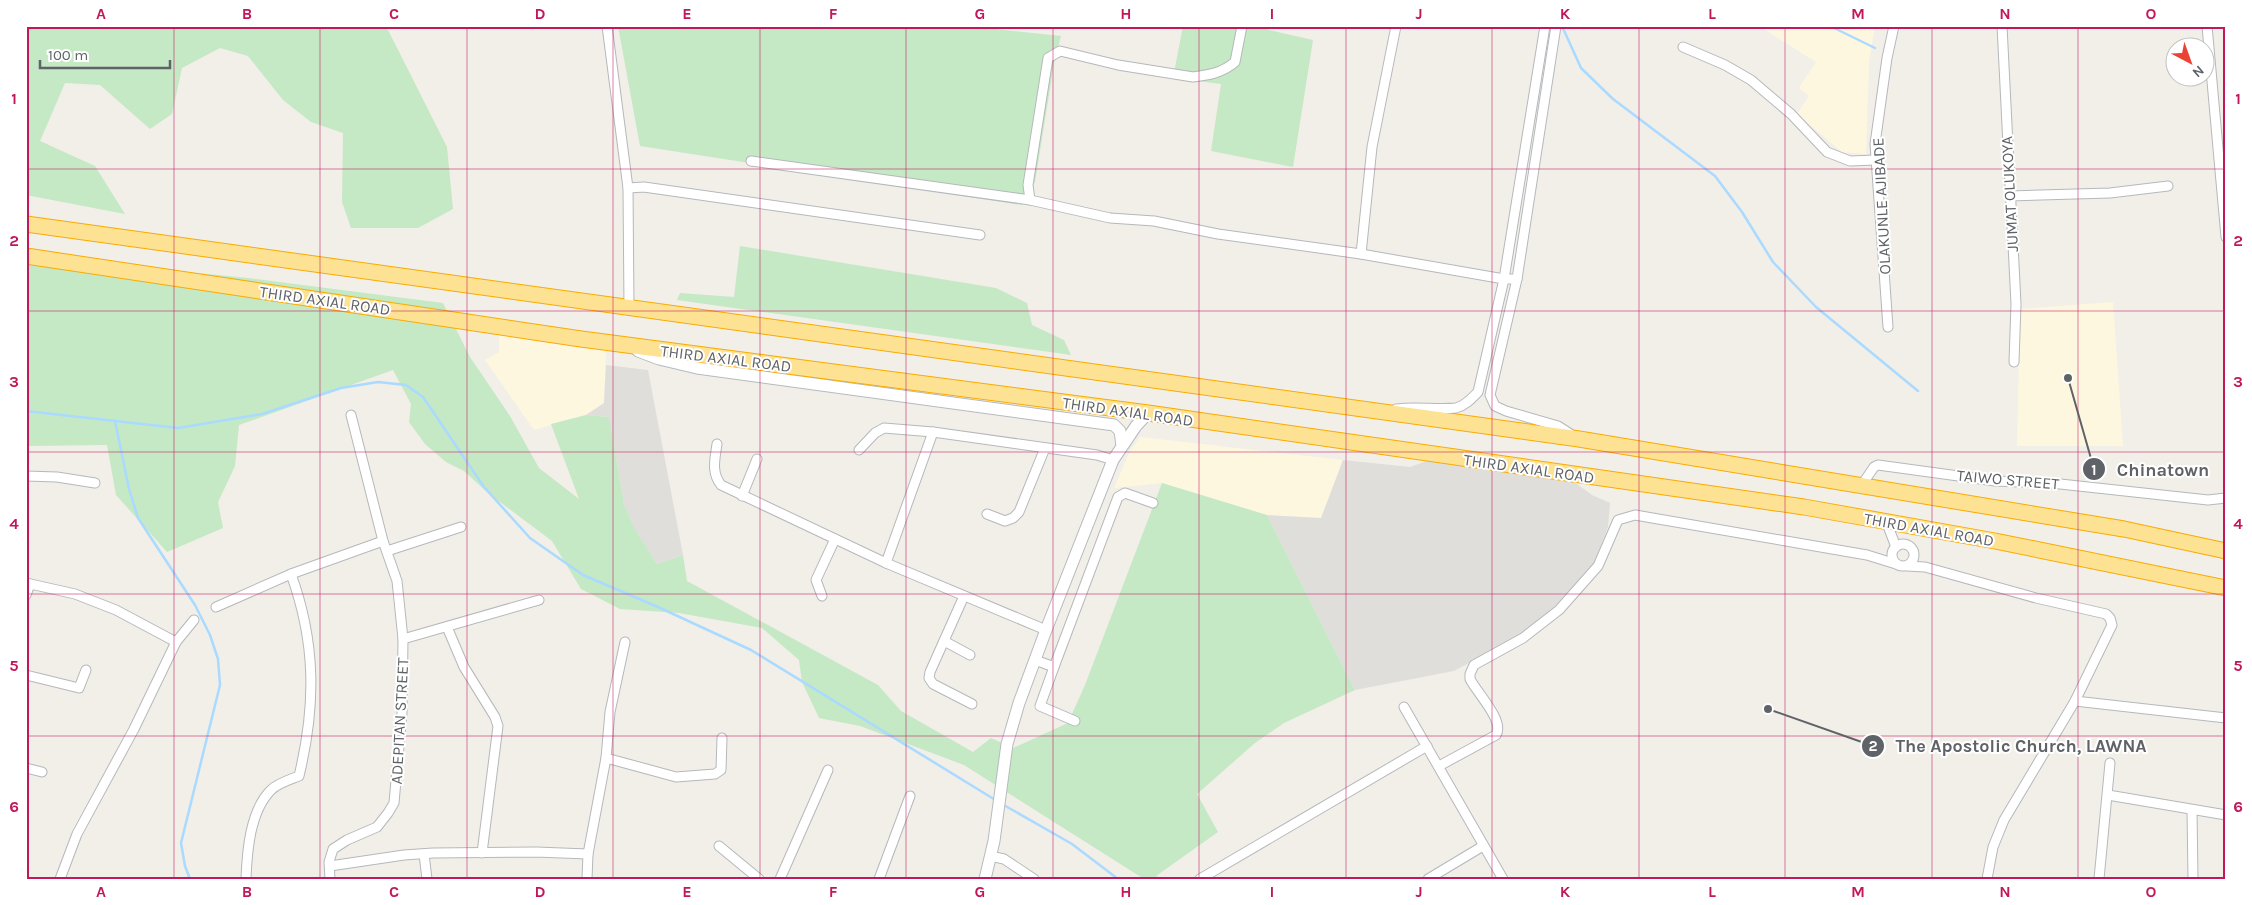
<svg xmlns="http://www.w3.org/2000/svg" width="2252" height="905" font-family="Karla,sans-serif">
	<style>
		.commercial { fill: #fef7e0 }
		.industrial { fill: #e0deda }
		.green { fill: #c5e8c5 }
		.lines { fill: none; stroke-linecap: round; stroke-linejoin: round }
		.stream { stroke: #aadaff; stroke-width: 2.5 }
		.street-casing { stroke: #b5b8bc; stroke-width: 11 }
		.secondary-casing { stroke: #b6babf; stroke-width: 13 }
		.highway-casing { stroke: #f9ab00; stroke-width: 17 }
		.street { stroke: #fff; stroke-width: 9 }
		.secondary { stroke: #fff; stroke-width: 11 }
		.highway { stroke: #fde293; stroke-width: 15 }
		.grid { fill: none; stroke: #c2185b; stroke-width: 1; stroke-opacity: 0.55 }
		.labels { text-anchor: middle; stroke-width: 4; stroke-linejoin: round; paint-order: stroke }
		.street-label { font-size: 16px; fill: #5f6368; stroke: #fff }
		.leader { fill: none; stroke: #5f6368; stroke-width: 2 }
		.callout-dot { fill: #5f6368; stroke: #fff; stroke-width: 2 }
		.mark-label { font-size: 15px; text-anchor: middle; font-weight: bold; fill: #fff }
		.callout-label { font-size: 18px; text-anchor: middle; font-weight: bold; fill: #5f6368; stroke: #fff; stroke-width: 4; stroke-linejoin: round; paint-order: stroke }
		.neatline { fill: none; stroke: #c2185b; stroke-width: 2 }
		.grid-label { font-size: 16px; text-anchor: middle; font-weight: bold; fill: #c2185b }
	</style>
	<rect width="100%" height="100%" fill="#f1efe8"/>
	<g class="commercial">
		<path d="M1759 26H1875L1869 61 1866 154 1842 152 1797 114 1809 96 1799 88 1816 62Z"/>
		<path d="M2113 302 2123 446H2017L2020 309Z"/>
		<path d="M499 332 606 350 604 403 586 415 534 430 485 360 499 352Z"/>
		<path d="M1140 437 1343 460 1321 518 1267 515 1162 483 1114 488 1130 451Z"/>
	</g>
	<g class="industrial">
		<path d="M606 365 648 370 683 555 657 564 634 527 624 504 609 417 586 415 604 403Z"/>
		<path d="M1432 459 1567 477 1592 495 1610 503 1608 527 1595 562 1547 615 1527 632 1454 671 1355 690 1267 515 1321 518 1343 460 1410 467Z"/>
	</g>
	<g class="green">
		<path d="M26 26H386L447 147 453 209 418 228H351L342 202 343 133 311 122 283 100 248 56 220 48 182 68 172 114 150 129 100 85 65 83 40 141 95 166 125 214 26 195Z"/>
		<path d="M618 26H968L1061 36 1054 64 1035 182 1022 205 640 146Z"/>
		<path d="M1183 26H1252L1313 40 1293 167 1211 151 1221 84 1173 78Z"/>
		<path d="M740 246 996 288 1027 303 1032 325 1064 340 1071 355 677 300 680 293 734 297Z"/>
		<path d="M26 256 248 278 443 303 470 357 510 416 539 468 579 499 551 424 586 415 609 417 624 504 634 527 657 564 683 555 687 581 878 685 901 711 973 752 991 738 1013 748 1068 723 1085 685 1162 483 1267 515 1355 690 1284 723 1255 743 1197 794 1218 832 1156 876 1162 879H1144L964 765 860 726 819 718 802 682 799 660 762 628 679 613 620 609 581 589 552 541 488 493 464 471 446 462 425 444 409 422 411 404 393 370 239 425 235 466 218 502 223 528 167 552 116 495 107 445 26 446Z"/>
	</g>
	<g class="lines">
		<g class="stream">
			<path d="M1562 26 1581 68 1613 99 1715 176 1742 212 1773 262 1816 307 1918 391"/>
			<path d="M1830 26 1875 48"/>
			<path d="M26 31 35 26"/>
			<path d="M26 411 178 428 262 414 341 388 378 382 406 385 423 397 484 487 530 538 583 575 658 607 751 650 997 801"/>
			<path d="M115 421 129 489 138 518 195 605 210 635 218 659 220 685 181 843 185 866 190 879"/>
			<path d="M1002 804 1072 844 1118 879"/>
		</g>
		<defs>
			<g id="street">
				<path d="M607 26 628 188 629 307"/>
				<path d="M1242 26 1235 62C1222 73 1209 75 1193 77L1118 65 1060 51 1048 58 1028 185 1030 200 1110 218 1154 221 1218 234 1361 254 1504 279H1517"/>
				<path d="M1556 26 1517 279 1490 395 1495 406 1506 411 1558 426 1572 435"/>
				<path d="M2002 26 2016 304 2014 362"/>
				<path d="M2207 26 2226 237"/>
				<path d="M1683 47 1725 65 1751 80 1791 114 1827 152 1850 161 1876 160"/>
				<path d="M751 161 1030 200"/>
				<path d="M628 188 644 187 980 235"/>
				<path d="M2009 196 2110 193 2168 186"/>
				<path d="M1361 254 1372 147 1396 26"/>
				<path d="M1888 327 1875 144 1887 58 1894 26"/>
				<path d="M1396 409C1416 406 1436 410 1456 408 1465 406 1472 398 1478 392L1504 279 1545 26"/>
				<path d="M717 444C715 459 711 472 721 485L886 563 1046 630"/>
				<path d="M859 450 875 433 884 428 933 432 1097 455 1113 460"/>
				<path d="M26 476 57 477 95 483"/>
				<path d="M1861 486 1874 467 1878 465 1995 481 2051 483 2208 500 2226 498"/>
				<path d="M742 496 757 459"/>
				<path d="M987 514 1005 521 1013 518 1019 512 1045 448"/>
				<path d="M1886 521 1896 547"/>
				<circle cx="1903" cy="555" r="11"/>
				<path d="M387 551 461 527"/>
				<path d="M886 563 933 432"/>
				<path d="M1907 566 1925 567 2036 598 2106 614 2110 618 2112 625 2075 701 2004 820 1993 847 1987 879"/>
				<path d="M26 583 75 594 116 610 176 642"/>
				<path d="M26 595 30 584"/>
				<path d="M822 596 816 580 835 539"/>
				<path d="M964 596 930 672 929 678 933 684 972 704"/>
				<path d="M216 607 291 574 383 541"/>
				<path d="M447 627 464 667 495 717 498 726 482 853"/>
				<path d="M403 639 539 600"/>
				<path d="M944 641 970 655"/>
				<path d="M1035 660 1054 667 1118 497 1125 493 1153 503"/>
				<path d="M1054 667 1040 706 1075 721"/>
				<path d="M26 675 79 688 86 670"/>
				<path d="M2075 701 2226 718"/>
				<path d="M1404 707 1503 879"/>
				<path d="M606 758 676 777 715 774 721 770 722 738"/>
				<path d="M1439 766 1496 735C1505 721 1477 693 1470 679V674L1474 665 1523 638 1559 610 1598 566 1618 520 1635 515 1867 555 1896 564"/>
				<path d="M26 768 42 772"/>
				<path d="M2108 795 2226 815"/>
				<path d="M2192 810 2193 879"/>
				<path d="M719 846 759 879"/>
				<path d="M424 854 427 879"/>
				<path d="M990 856 1004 859 1034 879"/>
				<path d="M330 866 404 855 433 853 536 852 588 854"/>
				<path d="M60 879 77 834 134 729 176 642 194 620"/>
				<path d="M246 879C247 851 250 811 271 790 278 783 289 780 299 776 316 705 316 643 291 574"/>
				<path d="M330 879 329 862 333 849 347 840 377 827 388 813 394 803 402 713 403 639 397 581 383 541 351 415"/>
				<path d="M587 879 588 854 606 758 610 712 625 642"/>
				<path d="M780 879 828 770"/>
				<path d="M879 879 910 796"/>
				<path d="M1200 879 1427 746"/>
				<path d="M1428 879 1483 846"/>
				<path d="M2099 879 2110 763"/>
			</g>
			<g id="secondary">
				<path d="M638 351 659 359 697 368 1114 425 1120 431 1122 446"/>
				<path d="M985 879 994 841 1007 744 1019 703 1046 630 1113 460 1136 426 1148 413"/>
			</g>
			<g id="highway">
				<path d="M26 224 1579 439 2124 529 2226 551"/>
				<path d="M26 256 581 339 1148 413 1804 507 1995 541 2226 588"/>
			</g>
		</defs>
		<use href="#street" class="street-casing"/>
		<use href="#secondary" class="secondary-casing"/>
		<use href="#highway" class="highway-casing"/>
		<use href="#street" class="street"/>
		<use href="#secondary" class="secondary"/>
		<use href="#highway" class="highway"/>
	</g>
	<path class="grid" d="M174 26V879M320 26V879M467 26V879M613 26V879M760 26V879M906 26V879M1053 26V879M1199 26V879M1346 26V879M1492 26V879M1639 26V879M1785 26V879M1932 26V879M2078 26V879M26 169H2226M26 311H2226M26 452H2226M26 594H2226M26 736H2226"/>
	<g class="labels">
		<g class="street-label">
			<text transform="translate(2009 194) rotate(-93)" y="6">JUMAT OLUKOYA</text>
			<text transform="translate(1881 206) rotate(-93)" y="6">OLAKUNLE AJIBADE</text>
			<text transform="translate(325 300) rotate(8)" y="6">THIRD AXIAL ROAD</text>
			<text transform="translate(726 358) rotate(7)" y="6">THIRD AXIAL ROAD</text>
			<text transform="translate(1128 411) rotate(8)" y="6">THIRD AXIAL ROAD</text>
			<text transform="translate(1529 468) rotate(8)" y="6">THIRD AXIAL ROAD</text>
			<text transform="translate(2008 479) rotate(5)" y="6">TAIWO STREET</text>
			<text transform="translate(1929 529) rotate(10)" y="6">THIRD AXIAL ROAD</text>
			<text transform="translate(399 721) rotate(-87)" y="6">ADEPITAN STREET</text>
		</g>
	</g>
	<path class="leader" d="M2068 378L2094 469M1768 709L1873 746"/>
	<g class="callout-dot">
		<circle cx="2068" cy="378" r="5"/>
		<circle cx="1768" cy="709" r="5"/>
		<circle cx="2094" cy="469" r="12"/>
		<circle cx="1873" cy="746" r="12"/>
	</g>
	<g class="mark-label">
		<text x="2094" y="475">1</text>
		<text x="1873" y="751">2</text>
	</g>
	<g class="callout-label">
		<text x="2163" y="476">Chinatown</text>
		<text x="2021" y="752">The Apostolic Church, LAWNA</text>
	</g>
	<rect width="2252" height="905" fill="none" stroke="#ffffff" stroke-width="55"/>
	<g transform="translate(2190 62) rotate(139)"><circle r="24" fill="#ffffff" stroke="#bfc1c3"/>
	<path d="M0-4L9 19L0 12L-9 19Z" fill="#ea4335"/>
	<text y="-8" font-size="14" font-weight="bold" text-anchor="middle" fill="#5f6368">N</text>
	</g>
	<path d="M40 60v8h130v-8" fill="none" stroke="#5f6368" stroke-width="2.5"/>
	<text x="48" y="60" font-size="15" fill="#5f6368" stroke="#ffffff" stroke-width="4" paint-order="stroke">100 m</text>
	<rect x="28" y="28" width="2196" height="850" class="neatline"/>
	<g class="grid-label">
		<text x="101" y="19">A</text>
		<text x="247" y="19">B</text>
		<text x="394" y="19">C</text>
		<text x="540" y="19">D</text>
		<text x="687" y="19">E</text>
		<text x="833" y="19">F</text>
		<text x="980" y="19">G</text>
		<text x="1126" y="19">H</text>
		<text x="1272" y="19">I</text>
		<text x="1419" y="19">J</text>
		<text x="1565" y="19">K</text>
		<text x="1712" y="19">L</text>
		<text x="1858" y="19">M</text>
		<text x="2005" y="19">N</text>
		<text x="2151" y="19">O</text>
		<text x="14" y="104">1</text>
		<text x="2238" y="104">1</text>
		<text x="14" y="246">2</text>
		<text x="2238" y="246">2</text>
		<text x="14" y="387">3</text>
		<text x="2238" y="387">3</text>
		<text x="14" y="529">4</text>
		<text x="2238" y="529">4</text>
		<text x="14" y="671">5</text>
		<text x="2238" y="671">5</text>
		<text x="14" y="812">6</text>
		<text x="2238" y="812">6</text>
		<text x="101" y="897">A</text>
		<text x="247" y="897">B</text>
		<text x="394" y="897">C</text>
		<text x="540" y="897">D</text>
		<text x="687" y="897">E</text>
		<text x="833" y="897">F</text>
		<text x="980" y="897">G</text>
		<text x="1126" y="897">H</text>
		<text x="1272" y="897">I</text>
		<text x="1419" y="897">J</text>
		<text x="1565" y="897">K</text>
		<text x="1712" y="897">L</text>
		<text x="1858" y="897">M</text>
		<text x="2005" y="897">N</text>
		<text x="2151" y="897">O</text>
	</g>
</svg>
